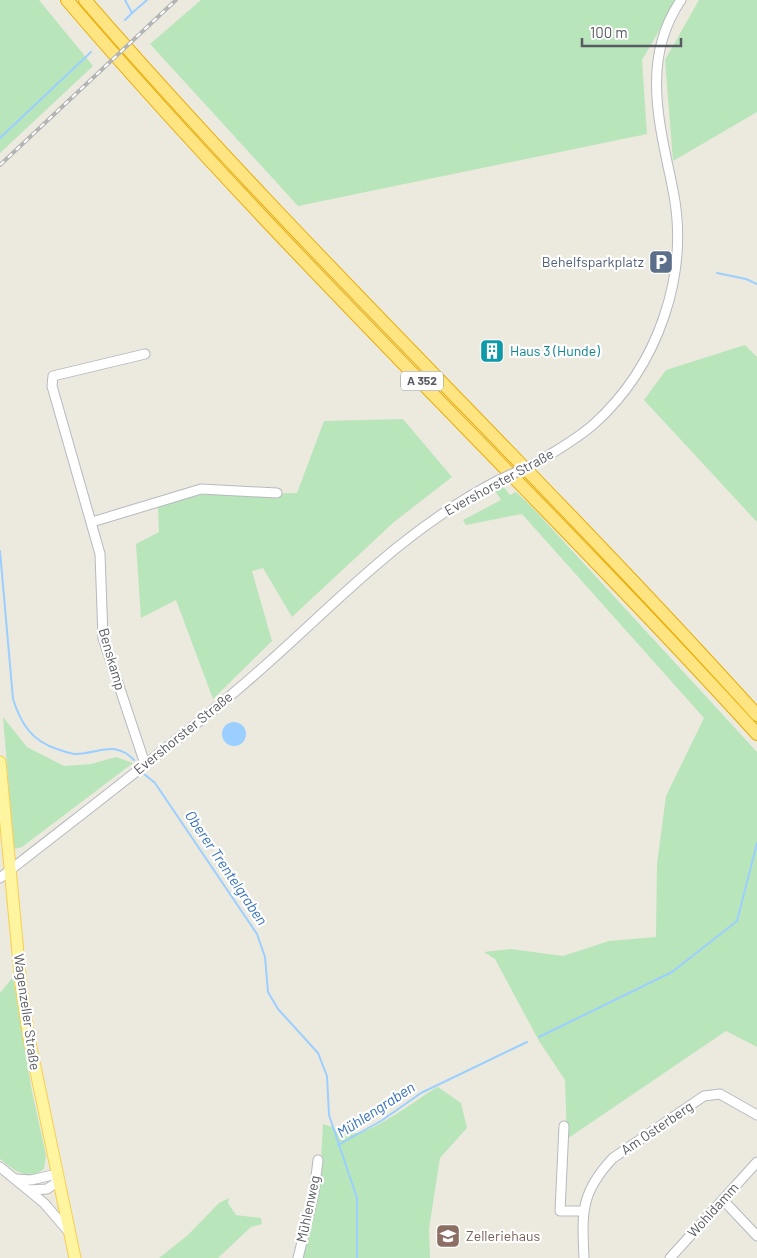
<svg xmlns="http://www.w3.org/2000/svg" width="757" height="1258" font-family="Barlow,sans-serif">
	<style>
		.green { fill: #b9e5bb }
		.water { fill: #9bcfff }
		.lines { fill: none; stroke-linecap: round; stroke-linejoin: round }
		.stream { stroke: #9bcfff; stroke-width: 2 }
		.minor-casing { stroke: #b7b9bf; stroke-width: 11 }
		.major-casing { stroke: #f7cf4c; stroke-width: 13 }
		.highway-casing { stroke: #eaac00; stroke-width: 14 }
		.minor { stroke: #fff; stroke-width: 9 }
		.major { stroke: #fff4a0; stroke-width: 11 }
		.highway { stroke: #ffe582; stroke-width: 12 }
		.rail-casing { stroke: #b3b4b4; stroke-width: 4 }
		.rail { stroke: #fff; stroke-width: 2; stroke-dasharray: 5.5; stroke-linecap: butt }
		.minor-bridge-casing { stroke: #b7b9bf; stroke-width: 11; stroke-linecap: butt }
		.minor-bridge { stroke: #fff; stroke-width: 9 }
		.labels { text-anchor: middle; stroke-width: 4.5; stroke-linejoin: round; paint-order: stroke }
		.shield { fill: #fff; stroke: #8a8c90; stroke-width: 1 }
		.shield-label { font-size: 12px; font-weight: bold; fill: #585b61 }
		.service-label { font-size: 14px; fill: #4e5e75; stroke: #fff; text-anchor: end }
		.culture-label { font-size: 14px; fill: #0d838f; stroke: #fff; text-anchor: start }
		.street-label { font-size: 14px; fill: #585b61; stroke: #fff }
		.education-label { font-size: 14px; fill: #785e54; stroke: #fff; text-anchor: start }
		.water-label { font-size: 15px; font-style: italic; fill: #3873bd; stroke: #fff }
	</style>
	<rect width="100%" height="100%" fill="#eceade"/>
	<g class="green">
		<path d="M0 0H39L93 66 0 153Z"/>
		<path d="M201 0H677L642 60 647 134 298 206 150 44Z"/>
		<path d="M699 0H757V112L673 161 665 60Z"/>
		<path d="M745 345 757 357V522L644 400 666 370Z"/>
		<path d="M403 419 452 477 394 522 292 617 263 568 252 571 272 641 213 699 176 600 141 618 136 544 159 532 158 506 196 495 297 493 324 421Z"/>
		<path d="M503 486 510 495 516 492 531 506 757 752V1047L726 1031 567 1139 565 1080 539 1041 495 959 484 952 511 949 563 956 609 941 656 937 657 864 666 796 704 718 522 514 466 525 463 520 501 500 495 491Z"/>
		<path d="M3 717 27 747 64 766 91 764 116 757 133 763 22 847 14 849Z"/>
		<path d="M13 977 32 1092 46 1155 44 1169C27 1182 14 1170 0 1159V993Z"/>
		<path d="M438 1087 461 1103 467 1128 440 1158 429 1229 430 1258H303L319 1195 323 1124C333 1127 344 1132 353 1133 372 1135 419 1097 438 1087Z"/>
		<path d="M229 1198 228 1203 236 1215 261 1218 262 1224 251 1227 218 1258H159L188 1235 219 1203Z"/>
	</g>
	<circle class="water" cx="234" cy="734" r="12"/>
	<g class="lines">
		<g class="stream">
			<path d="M125 0 132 13 125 20"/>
			<path d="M132 13 147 0"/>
			<path d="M0 138 91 52"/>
			<path d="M717 273 746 279 757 284"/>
			<path d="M0 551 13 699C21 724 32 741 57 749 63 751 70 754 76 754 100 753 115 740 134 760"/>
			<path d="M144 774 155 783 257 934 265 957 268 992 278 1009 318 1053 327 1076 329 1115 357 1198V1258"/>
			<path d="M539 1037 672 972 737 921 757 843"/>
			<path d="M338 1145 381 1121 421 1093 527 1042"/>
		</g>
		<defs>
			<g id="minor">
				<path d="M538 462C557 450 577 439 594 424 658 366 690 275 673 190 660 126 640 60 681 0"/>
				<path d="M92 522 201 489 277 493"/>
				<path d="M145 764 103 638 100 554 52 386 53 376 145 354"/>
				<path d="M0 878C79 816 160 755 237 690 325 616 394 534 499 480"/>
				<path d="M564 1126 560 1211H583"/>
				<path d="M0 1167 44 1203 68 1231"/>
				<path d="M16 1179 31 1180 57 1174"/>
				<path d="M29 1190 47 1189 59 1181"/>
				<path d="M723 1200 757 1236"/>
				<path d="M298 1258 314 1193 318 1160"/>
				<path d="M584 1258C582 1213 580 1193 613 1158L704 1096 720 1094 757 1115"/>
				<path d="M670 1258 757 1162"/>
			</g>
			<path id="major" d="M0 762 21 985 29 1038 75 1258"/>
			<g id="highway">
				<path d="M67 0C285 255 531 486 757 734"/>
				<path d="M85 0C299 247 538 472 757 715"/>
			</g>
		</defs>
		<use href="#minor" class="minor-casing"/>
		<use href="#major" class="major-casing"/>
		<use href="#highway" class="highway-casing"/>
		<use href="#minor" class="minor"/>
		<use href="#major" class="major"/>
		<use href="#highway" class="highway"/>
		<defs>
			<path id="rail" d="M0 165 176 0"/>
		</defs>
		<use href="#rail" class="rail-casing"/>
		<use href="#rail" class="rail"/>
		<defs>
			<path id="minor-bridge" d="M499 480 538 462"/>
		</defs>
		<use href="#minor-bridge" class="minor-bridge-casing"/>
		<use href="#minor-bridge" class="minor-bridge"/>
	</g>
	<defs>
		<symbol id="parking-square" viewBox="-11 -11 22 22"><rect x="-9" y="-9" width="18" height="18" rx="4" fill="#5c6f8a" stroke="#fff"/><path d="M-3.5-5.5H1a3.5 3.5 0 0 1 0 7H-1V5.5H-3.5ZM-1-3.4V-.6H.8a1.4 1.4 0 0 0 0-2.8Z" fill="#fff"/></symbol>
		<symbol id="building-square" viewBox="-11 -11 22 22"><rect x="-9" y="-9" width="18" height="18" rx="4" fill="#0f9aa8" stroke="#fff"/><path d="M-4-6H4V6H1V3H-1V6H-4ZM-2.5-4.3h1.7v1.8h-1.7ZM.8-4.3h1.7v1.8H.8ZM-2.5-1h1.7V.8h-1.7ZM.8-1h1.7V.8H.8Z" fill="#fff"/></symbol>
		<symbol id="school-square" viewBox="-11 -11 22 22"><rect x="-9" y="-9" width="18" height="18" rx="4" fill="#8d6e63" stroke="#fff"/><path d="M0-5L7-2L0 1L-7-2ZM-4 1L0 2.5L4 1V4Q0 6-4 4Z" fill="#fff"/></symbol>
	</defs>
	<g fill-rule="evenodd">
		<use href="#parking-square" x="647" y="248" width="28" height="28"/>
		<use href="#building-square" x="478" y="337" width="28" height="28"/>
		<use href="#school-square" x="434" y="1222" width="28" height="28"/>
	</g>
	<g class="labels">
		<rect class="shield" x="401" y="371.5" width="42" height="19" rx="4"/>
		<g class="shield-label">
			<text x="422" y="385">A 352</text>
		</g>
		<g class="service-label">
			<text x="644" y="267">Behelfsparkplatz</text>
		</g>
		<g class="culture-label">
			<text x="510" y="356">Haus 3 (Hunde)</text>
		</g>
		<g class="street-label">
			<text transform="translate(499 482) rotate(-29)" y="5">Evershorster Straße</text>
			<text transform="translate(112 659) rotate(74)" y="5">Benskamp</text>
			<text transform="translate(183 733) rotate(-39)" y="5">Evershorster Straße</text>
			<text transform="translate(27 1012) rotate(82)" y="5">Wagenzeller Straße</text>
			<text transform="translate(657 1128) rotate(-34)" y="5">Am Osterberg</text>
			<text transform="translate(308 1209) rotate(-78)" y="5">Mühlenweg</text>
			<text transform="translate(713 1210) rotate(-48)" y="5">Wohldamm</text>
		</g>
		<g class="education-label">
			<text x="466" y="1241">Zelleriehaus</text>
		</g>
		<g class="water-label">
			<text transform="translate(226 868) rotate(56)" y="5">Oberer Trentelgraben</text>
			<text transform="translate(376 1110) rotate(-33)" y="5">Mühlengraben</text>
		</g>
	</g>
	<path d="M582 38v8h99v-8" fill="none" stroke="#585b61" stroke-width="2.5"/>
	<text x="590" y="38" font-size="15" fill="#585b61" stroke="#ffffff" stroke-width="4" paint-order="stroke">100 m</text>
</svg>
